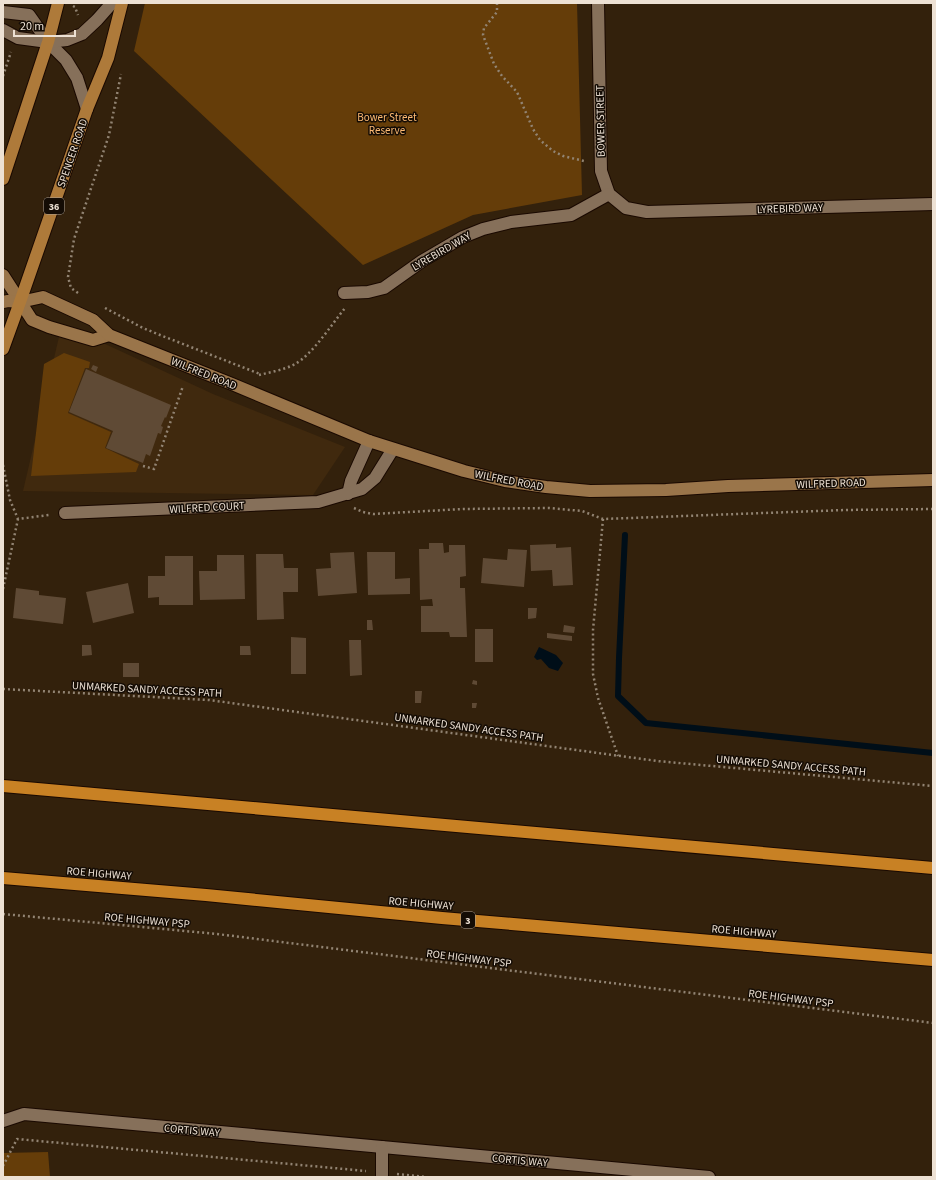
<svg xmlns="http://www.w3.org/2000/svg" width="936" height="1180" font-family="'Source Sans 3',sans-serif">
	<style>
		.built { fill: #40290e }
		.green { fill: #653d09 }
		.water { fill: #000e18 }
		.lines { fill: none; stroke-linecap: round; stroke-linejoin: round }
		.stream { stroke: #000e18; stroke-width: 6 }
		.building { fill: #5f4a35 }
		.minor-casing { stroke: #1a0900; stroke-width: 14 }
		.secondary-casing { stroke: #1a0900; stroke-width: 14 }
		.primary-casing { stroke: #1a0900; stroke-width: 14 }
		.motorway-casing { stroke: #1a0900; stroke-width: 14 }
		.path { stroke: #928473; stroke-width: 2.5; stroke-dasharray: 2 3; stroke-linecap: butt }
		.minor { stroke: #86705a; stroke-width: 12 }
		.secondary { stroke: #9a754a; stroke-width: 12 }
		.primary { stroke: #ae7a3a; stroke-width: 12 }
		.motorway { stroke: #c88124; stroke-width: 12 }
		.labels { text-anchor: middle; stroke-width: 3; stroke-linejoin: round; paint-order: stroke }
		.shield { fill: #140c05; stroke: #aca196; stroke-width: 1 }
		.shield-label { font-size: 10px; font-weight: bold; fill: #ede1d4 }
		.park-label { font-size: 11px; fill: #fcba73; stroke: #140c05 }
		.street-label { font-size: 11px; fill: #ede1d4; stroke: #140c05 }
	</style>
	<rect width="100%" height="100%" fill="#33210c"/>
	<path class="built" d="M62 324 213 394 345 447 313 495 23 491Z"/>
	<g class="green">
		<path d="M145 3H577L582 195 473 215 363 265 134 51Z"/>
		<path d="M64 353 90 362 89 368H85L68 413 111 432 105 448 139 464 136 472 31 476 44 364Z"/>
		<path d="M48 1152 50 1177H3V1153Z"/>
	</g>
	<path class="water" d="M539 647 556 655 563 663 558 671 549 668 541 659 537 660 534 657Z"/>
	<g class="lines">
		<path class="stream" d="M625 535 619 658 618 696 646 723 933 753"/>
	</g>
	<g class="building">
		<path d="M93 365 98 367 96 372 91 369Z"/>
		<path d="M86 369 171 405 166 418 165 417 161 426 163 427 161 434 158 433 150 456 146 454 143 463 106 448 113 431 69 412Z"/>
		<path d="M429 543H443L444 553 449 552V545H465L466 576 460 577V588H465L467 637H450L449 632H421V606H433L432 599 420 600 419 549H429Z"/>
		<path d="M556 544V548L571 547 573 585 553 586 552 570 531 571 530 545Z"/>
		<path d="M508 549 527 550 524 587 481 583 483 558 507 560Z"/>
		<path d="M354 552 357 593 318 596 316 569 331 568 330 553Z"/>
		<path d="M367 552H395V579L410 578V594L368 595Z"/>
		<path d="M256 554H283L284 568H298V592H283L284 619 257 620Z"/>
		<path d="M217 555H244L245 599 200 600 199 571H217Z"/>
		<path d="M165 556H193V605H159V597L148 598V576H165Z"/>
		<path d="M128 583 134 613 93 623 86 592Z"/>
		<path d="M16 588 39 591V595L66 598 63 624 13 618Z"/>
		<path d="M528 608H537L536 618 528 619Z"/>
		<path d="M367 620H372L373 630H367Z"/>
		<path d="M564 625 575 627 574 633 563 632Z"/>
		<rect x="475" y="629" width="18" height="33"/>
		<path d="M547 633 572 636V641L547 638Z"/>
		<path d="M291 637 306 638V674H291Z"/>
		<path d="M349 640H361L362 675 350 676Z"/>
		<path d="M82 645H91L92 655 82 656Z"/>
		<path d="M240 646H250L251 655H240Z"/>
		<rect x="123" y="663" width="16" height="14"/>
		<path d="M473 680 477 681V685L472 684Z"/>
		<path d="M415 691H422L421 703H415Z"/>
		<path d="M472 703H477L476 708H472Z"/>
	</g>
	<g class="lines">
		<defs>
			<g id="minor">
				<path d="M598 3 601 171 609 194 626 208 647 212 933 204"/>
				<path d="M3 12 29 15 48 42 66 60 77 78 87 109"/>
				<path d="M3 30 18 38 48 42 67 40 82 34 97 20 112 3"/>
				<path d="M344 293 368 292 384 288 422 261 463 237 483 229 511 222 571 215 609 194"/>
				<path d="M348 494 351 481 369 441"/>
				<path d="M65 513 318 502 362 489 375 478 393 449"/>
				<path d="M3 1121 24 1114 709 1177"/>
				<path d="M382 1147V1177"/>
			</g>
			<g id="secondary">
				<path d="M3 275 32 320 49 327 93 340 109 335"/>
				<path d="M3 302 8 301 20 302 43 297 93 320 109 335 232 384 369 441 464 471 505 481 546 487 590 491 666 490 728 486 933 480"/>
			</g>
			<g id="primary">
				<path d="M3 179 48 42 58 3"/>
				<path d="M3 349 20 302 87 109 108 58 122 3"/>
			</g>
			<g id="motorway">
				<path d="M3 786 933 868"/>
				<path d="M3 878 206 895 442 918 933 960"/>
			</g>
		</defs>
		<use href="#minor" class="minor-casing"/>
		<use href="#secondary" class="secondary-casing"/>
		<use href="#primary" class="primary-casing"/>
		<use href="#motorway" class="motorway-casing"/>
		<g class="path">
			<path d="M497 3V12L484 28 483 35 494 64 502 76 517 92 533 129 540 140 553 151 563 156 584 161"/>
			<path d="M73 6 75 7 78 15"/>
			<path d="M3 76 11 52"/>
			<path d="M78 293 71 288 68 277 74 239 109 135 121 74"/>
			<path d="M105 308 143 328 160 335 260 374"/>
			<path d="M259 375C271 372 284 370 295 364 312 355 332 324 345 308"/>
			<path d="M3 465 10 500 18 519 49 515"/>
			<path d="M143 466 154 469 183 386"/>
			<path d="M354 508 363 512 373 514 463 509 549 508 582 511 603 519 845 510 933 509"/>
			<path d="M603 519 593 630V674L598 698 618 756"/>
			<path d="M3 589 18 519"/>
			<path d="M3 689 209 700 657 761 933 786"/>
			<path d="M3 914 217 934 933 1023"/>
			<path d="M3 1166 17 1139 366 1171"/>
			<path d="M397 1174 427 1177"/>
		</g>
		<use href="#minor" class="minor"/>
		<use href="#secondary" class="secondary"/>
		<use href="#primary" class="primary"/>
		<use href="#motorway" class="motorway"/>
	</g>
	<g class="labels">
		<g class="shield">
			<rect x="44" y="198" width="20" height="16" rx="3"/>
			<rect x="461" y="912" width="14" height="16" rx="3"/>
		</g>
		<g class="shield-label">
			<text x="54" y="210">36</text>
			<text x="468" y="924">3</text>
		</g>
		<g class="park-label">
			<text x="387" y="121">Bower Street<tspan x="387" dy="13">Reserve</tspan></text>
		</g>
		<g class="street-label">
			<text transform="translate(600 121) rotate(-91)" y="4">BOWER STREET</text>
			<text transform="translate(72 153) rotate(-71)" y="4">SPENCER ROAD</text>
			<text transform="translate(790 208) rotate(-2)" y="4">LYREBIRD WAY</text>
			<text transform="translate(441 251) rotate(-30)" y="4">LYREBIRD WAY</text>
			<text transform="translate(204 373) rotate(22)" y="4">WILFRED ROAD</text>
			<text transform="translate(509 480) rotate(11)" y="4">WILFRED ROAD</text>
			<text transform="translate(831 483) rotate(-2)" y="4">WILFRED ROAD</text>
			<text transform="translate(207 507) rotate(-3)" y="4">WILFRED COURT</text>
			<text transform="translate(147 689) rotate(3)" y="4">UNMARKED SANDY ACCESS PATH</text>
			<text transform="translate(469 727) rotate(8)" y="4">UNMARKED SANDY ACCESS PATH</text>
			<text transform="translate(791 765) rotate(5)" y="4">UNMARKED SANDY ACCESS PATH</text>
			<text transform="translate(99 873) rotate(5)" y="4">ROE HIGHWAY</text>
			<text transform="translate(421 903) rotate(5)" y="4">ROE HIGHWAY</text>
			<text transform="translate(147 920) rotate(5)" y="4">ROE HIGHWAY PSP</text>
			<text transform="translate(744 931) rotate(5)" y="4">ROE HIGHWAY</text>
			<text transform="translate(469 958) rotate(7)" y="4">ROE HIGHWAY PSP</text>
			<text transform="translate(791 998) rotate(7)" y="4">ROE HIGHWAY PSP</text>
			<text transform="translate(192 1130) rotate(5)" y="4">CORTIS WAY</text>
			<text transform="translate(520 1160) rotate(5)" y="4">CORTIS WAY</text>
		</g>
	</g>
	<rect width="936" height="1180" fill="none" stroke="#ede1d4" stroke-width="8"/>
	<path d="M14 30v6h61v-6" fill="none" stroke="#ede1d4" stroke-width="2"/>
	<text x="20" y="30" font-size="12" fill="#ede1d4" stroke="#140c05" stroke-width="3" paint-order="stroke">20 m</text>
</svg>
